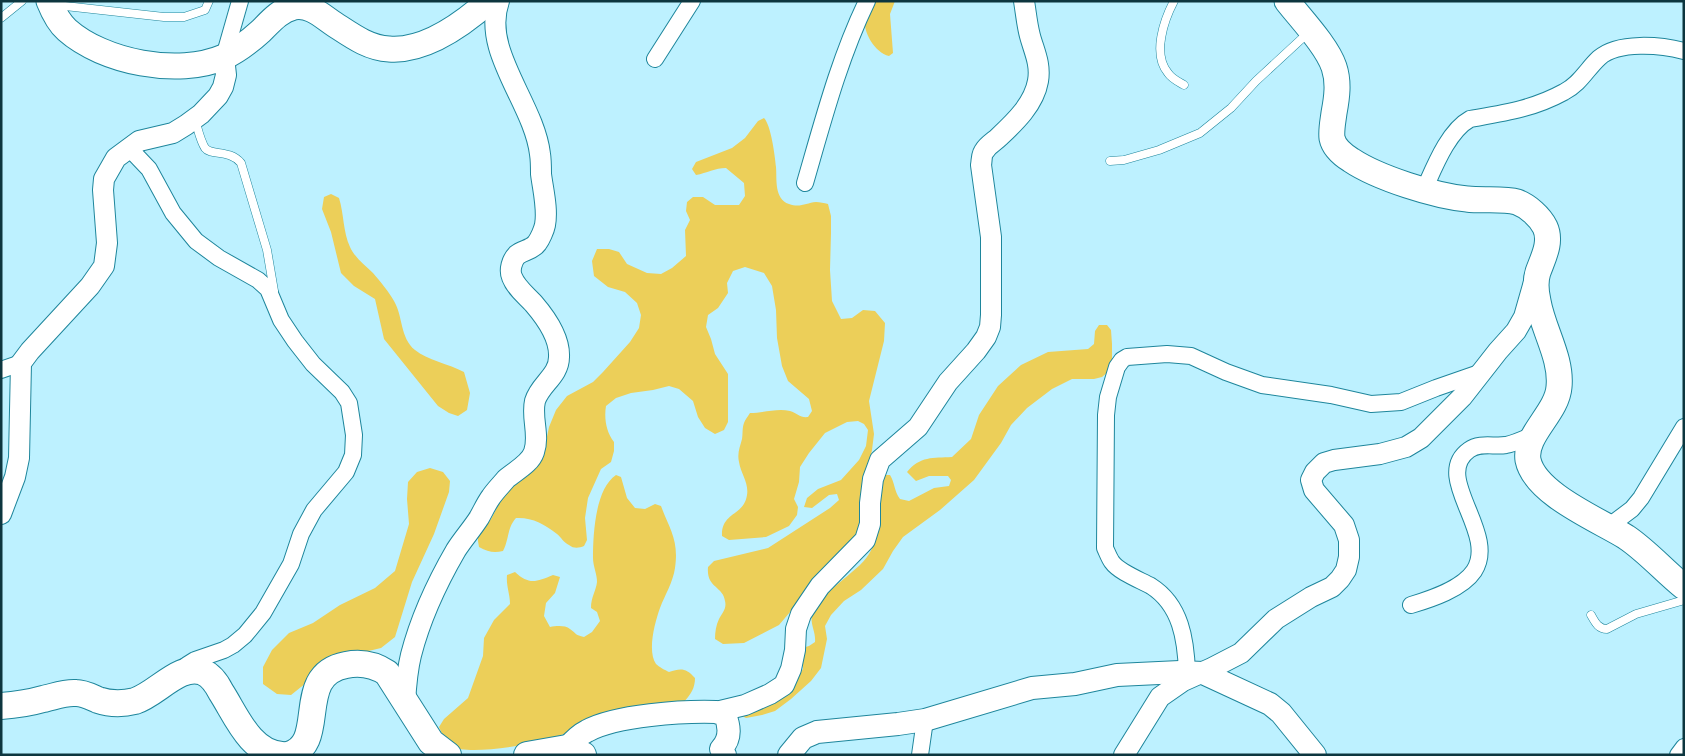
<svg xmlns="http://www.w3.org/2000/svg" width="1685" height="756" font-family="Jost,sans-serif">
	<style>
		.green { fill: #eccf59 }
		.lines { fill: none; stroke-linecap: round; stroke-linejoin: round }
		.service-casing { stroke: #1e869c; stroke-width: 9 }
		.minor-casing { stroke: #1e869c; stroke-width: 18 }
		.tertiary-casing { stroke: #1e869c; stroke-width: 22 }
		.secondary-casing { stroke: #1e869c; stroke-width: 24 }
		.primary-casing { stroke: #1e869c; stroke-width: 27 }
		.trunk-casing { stroke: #1e869c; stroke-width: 28 }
		.service { stroke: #fff; stroke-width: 8 }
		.minor { stroke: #fff; stroke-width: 16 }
		.tertiary { stroke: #fff; stroke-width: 20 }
		.secondary { stroke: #fff; stroke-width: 22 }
		.primary { stroke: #fff; stroke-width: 25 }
		.trunk { stroke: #fff; stroke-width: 26 }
	</style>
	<rect width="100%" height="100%" fill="#bdf1ff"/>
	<g class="green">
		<path d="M871 1H895L890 14 893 53 889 56C875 53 862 31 865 17 867 12 869 6 871 1Z"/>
		<path d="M764 118C771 125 775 156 776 167 777 179 774 199 789 204 800 208 806 203 816 202 820 202 824 203 828 204L831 216V233L830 270 832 301 841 319 852 318 863 310 875 311 885 323 884 341 869 401 874 434 872 450 865 485 861 529 779 625 744 643 723 644 715 639C715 632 716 625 719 619 722 613 727 609 725 601 723 586 706 588 708 567L714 561 768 548 830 508 839 500 837 494 829 495 812 508 804 507 807 498 818 489 841 480 859 460 866 446 868 430 864 424 858 421 847 422 825 433 809 453 800 467 799 482 794 499 798 507 797 515 789 526 766 537 729 540 722 536C721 512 744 516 747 495 749 483 741 474 739 462 737 453 740 447 742 439 743 434 742 428 744 423 745 420 748 416 750 413 763 413 777 408 790 411 797 413 800 418 808 417L812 411 809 399 788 381 782 366 777 338 776 310 772 286 764 273 745 267 733 271 727 283 728 293 718 308 708 315 706 327 711 339 715 354 728 374V422L724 430 715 434 705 428 698 417 693 401 679 389 669 386 653 390 631 393 616 398 606 406C604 418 606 432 614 442V451L611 462 601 469 588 498 585 518 587 540 584 546C579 548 574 549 569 545 564 543 561 537 557 534 545 524 531 517 516 518 507 528 509 540 503 551 494 553 488 552 479 547L478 541V535L491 519 504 494 545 446 549 427 556 410 567 396 593 382 603 372 630 342 639 328 641 315 637 303 625 292 608 287 594 276 592 261 597 249H609L619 252 627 264 647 273 661 274 672 268 686 256 685 230 690 220 686 211 687 202 693 197H703L715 205H739L745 196 744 183 726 168C715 168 707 173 696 175L692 169 696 162 732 148 745 138 758 121Z"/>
		<path d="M331 194 339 198C344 214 343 232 350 247 355 258 365 265 373 273 380 281 389 292 394 301 403 316 400 338 415 350 427 360 449 364 464 372L470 393 467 410 458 416 449 413 438 406 384 339 375 299 354 286 341 273 331 232 322 209 324 197Z"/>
		<path d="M1099 325H1107L1111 330 1112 344V359L1108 372 1102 377 1094 379H1072L1052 389 1027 408 1011 425 1001 443 974 480 940 510 903 537 893 551 883 569 861 590 844 601 831 615 825 626 827 639 821 668 811 681 791 699 775 711 762 715 746 718 742 716 743 712 798 677 803 669 802 648 809 646 815 642C816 632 810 624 812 616 816 594 858 573 869 554 880 537 877 513 879 494 879 487 881 481 883 475H890C895 483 894 491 900 499L909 501 934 488 949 486 951 480 948 476H929L916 481 907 472C920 456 933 458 952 457L971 439 979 415 998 386 1021 365 1048 352 1088 349 1094 344 1095 331Z"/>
		<path d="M430 468 443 472 450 481 449 492 434 534 412 582 395 637 381 648 352 655 306 683 291 695 277 694 263 684V667L272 650 289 633 313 623 340 605 375 588 395 571 409 524 407 499 408 482 417 472Z"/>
		<path d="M616 475 621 477 627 498 635 508 645 509 655 504 661 506C670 530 679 540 675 568 673 582 665 595 660 608 655 622 647 651 656 664 659 667 665 670 669 672 681 668 686 668 695 678 695 688 691 694 684 702L573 730C549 743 474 756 451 747 445 741 442 734 439 727L444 719 468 698 483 656 484 638 494 620 510 604C510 594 506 586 507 575L515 572C529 585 536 582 553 575L560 577 555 593 546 603 544 616 550 627C556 626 565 625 570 629 577 634 575 635 584 637L592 632 600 621 597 612 591 608C591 597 596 591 597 582 597 574 593 566 593 558 593 535 595 489 616 475Z"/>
	</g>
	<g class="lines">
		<defs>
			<g id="service">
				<path d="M1174 1C1164 20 1152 54 1168 73 1172 79 1179 82 1184 85"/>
				<path d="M56 5 164 17H184L205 10 209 1"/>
				<path d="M1 18 22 1"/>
				<path d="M195 120C198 129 200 140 205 148 211 156 229 149 241 163L267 250 274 291"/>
				<path d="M1110 161 1124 160 1159 150 1200 133 1231 108 1256 81 1309 32"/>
				<path d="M1591 615C1595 622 1598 629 1607 629L1636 614 1684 600"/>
			</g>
			<g id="minor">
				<path d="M224 57 240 1"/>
				<path d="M655 59 692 1"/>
				<path d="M129 148 149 169 173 213 196 241 219 258 258 280 268 289 281 320 295 341 313 364 342 392 349 403 354 435 353 455 346 472 314 510 301 534 291 564 263 613 245 635 233 645 224 650 195 660 187 665 183 672"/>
				<path d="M805 183C823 121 839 59 867 1"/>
				<path d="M1424 190C1434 168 1448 131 1470 119 1504 113 1533 109 1564 92 1580 84 1587 69 1599 58 1618 41 1661 45 1684 51"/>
				<path d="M1 370 21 363"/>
				<path d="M1608 527 1632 509 1641 498 1684 427"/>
				<path d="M1411 605C1431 599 1462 589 1474 571 1499 533 1431 477 1469 450 1480 442 1494 447 1506 445 1516 443 1526 438 1535 434"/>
				<path d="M1187 673C1186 640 1181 605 1151 586 1140 580 1119 572 1112 562 1109 558 1107 552 1105 548L1106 415 1108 397 1117 367 1122 360 1127 357 1167 354 1191 356 1226 372 1262 385 1331 395 1371 404 1401 402 1436 388 1482 372"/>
				<path d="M920 755 925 720"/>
				<path d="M1678 755 1684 747"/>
			</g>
			<g id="tertiary">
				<path d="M1 514 15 477 19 458 21 363 30 351 90 286 104 266 107 243 103 190 104 179 116 158 139 141 173 133 186 125 201 114 218 96 223 87 226 75 224 57"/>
				<path d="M405 702C406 686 407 671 411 655 420 620 438 581 456 550 463 539 472 529 479 518 483 511 486 504 491 497 495 491 501 485 506 479 515 471 530 464 534 452 540 435 531 418 535 401 540 384 559 376 559 357 560 338 546 318 534 304 527 296 516 288 512 277 509 270 512 260 517 255 523 250 532 250 537 243 540 239 544 230 545 225 548 209 543 190 541 174 541 167 541 160 540 154 534 103 481 51 499 1"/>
				<path d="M716 712 745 705 770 694 784 685 791 669 795 650 796 629 801 614 820 586 865 540 870 524V503L873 479 880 460 918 427 948 382 976 351 986 337 990 327 991 315V237L981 165C982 160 981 154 985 150 988 145 995 141 999 137 1015 122 1034 104 1038 81 1041 64 1034 51 1030 36 1027 25 1026 13 1024 1"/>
				<path d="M1124 755 1160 697 1183 681 1212 668 1241 653 1276 619 1311 597 1332 587 1340 579 1346 570 1349 557V540L1344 525 1314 490 1311 480 1315 472 1324 463 1334 460 1380 454 1406 447 1421 438 1462 397 1498 351 1516 331 1524 317 1534 282"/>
			</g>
			<g id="secondary">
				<path d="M567 748C573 741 579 735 587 731 616 715 684 711 716 712L725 715C730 727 731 739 721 749L725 755"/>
				<path d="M789 755 803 738 817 732 898 724 925 720 1032 688 1075 684 1117 675 1180 672 1203 673 1270 704 1281 713 1315 755"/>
			</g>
			<g id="primary">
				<path d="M49 1C53 11 58 22 67 30 103 62 178 77 224 57 237 51 250 41 261 31 270 22 280 10 294 7 310 4 322 16 334 24 351 35 368 48 389 49 425 52 463 24 489 1"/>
				<path d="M1287 1C1301 19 1327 46 1334 67 1339 82 1337 97 1334 113 1333 121 1331 130 1332 138 1334 148 1343 155 1351 160 1378 178 1435 196 1467 199 1482 201 1504 198 1517 202 1528 206 1540 217 1545 227 1552 242 1543 258 1538 272 1535 281 1536 292 1538 301 1543 330 1562 358 1559 387 1557 413 1524 435 1528 460 1535 494 1599 520 1626 537 1647 551 1664 571 1684 587"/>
			</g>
			<g id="trunk">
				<path d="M1 706C15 705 29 703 43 699 53 697 65 692 76 693 84 693 91 697 98 700 110 704 123 704 135 701 157 694 180 663 203 672 212 676 217 684 221 692 236 715 250 753 282 755"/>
				<path d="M288 755C330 744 292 675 346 665 361 662 375 665 387 673L431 742 448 755"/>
				<path d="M527 755 567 748 583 755"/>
			</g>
		</defs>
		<use href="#service" class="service-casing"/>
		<use href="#minor" class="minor-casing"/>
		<use href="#tertiary" class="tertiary-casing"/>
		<use href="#secondary" class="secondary-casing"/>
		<use href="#primary" class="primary-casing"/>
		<use href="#trunk" class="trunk-casing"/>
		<use href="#service" class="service"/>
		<use href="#minor" class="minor"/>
		<use href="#tertiary" class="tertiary"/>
		<use href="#secondary" class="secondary"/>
		<use href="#primary" class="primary"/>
		<use href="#trunk" class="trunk"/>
	</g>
	<rect width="1685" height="756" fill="none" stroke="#0d363f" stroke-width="5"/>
</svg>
